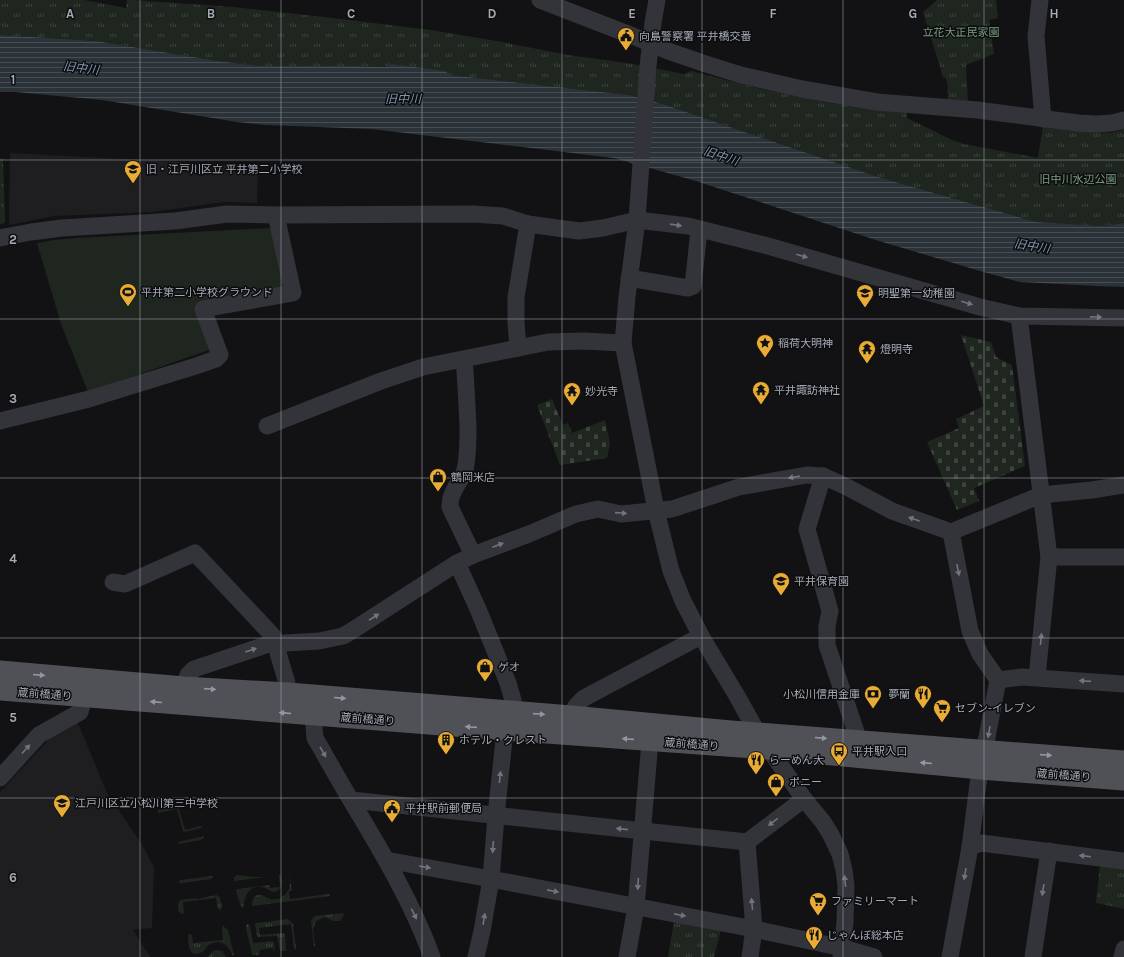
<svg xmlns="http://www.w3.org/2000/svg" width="1124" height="957" font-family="Karla,'Noto Sans JP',sans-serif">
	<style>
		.built { fill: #1e1e21 }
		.grass { fill: url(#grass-tufts) }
		.cemetery { fill: url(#cemetery-stones) }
		.pitch { fill: #1f261f }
		.water { fill: url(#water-rules) }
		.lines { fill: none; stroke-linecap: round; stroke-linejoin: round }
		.minor { stroke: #333439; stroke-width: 17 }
		.major { stroke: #505157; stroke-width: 21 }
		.oneway { fill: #71747d }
		.oneway2 { fill: #9397a1 }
		.grid { fill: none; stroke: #a4a9b4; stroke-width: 1; stroke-opacity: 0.55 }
		.labels { text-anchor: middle; stroke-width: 3; stroke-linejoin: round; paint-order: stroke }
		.park-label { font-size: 11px; fill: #7c9e7e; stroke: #0d0d0f }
		.poi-label { font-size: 11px; fill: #a4a9b4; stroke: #0d0d0f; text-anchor: start }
		.street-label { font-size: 11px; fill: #a4a9b4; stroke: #0d0d0f }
		.water-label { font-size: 12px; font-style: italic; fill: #7c97ae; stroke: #0d0d0f }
		.grid-label { font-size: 13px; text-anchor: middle; font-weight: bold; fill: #a4a9b4; stroke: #0d0d0f; stroke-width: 3; stroke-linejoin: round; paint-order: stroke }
	</style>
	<defs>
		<pattern id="grass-tufts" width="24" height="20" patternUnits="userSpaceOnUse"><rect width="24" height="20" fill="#1f261f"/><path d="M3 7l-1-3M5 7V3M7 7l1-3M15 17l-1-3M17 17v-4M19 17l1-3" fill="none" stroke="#3d433d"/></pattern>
		<pattern id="cemetery-stones" width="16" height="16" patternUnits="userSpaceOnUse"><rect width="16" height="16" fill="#1f261f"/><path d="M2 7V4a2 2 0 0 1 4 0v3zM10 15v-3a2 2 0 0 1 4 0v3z" fill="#3d433d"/></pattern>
		<pattern id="water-rules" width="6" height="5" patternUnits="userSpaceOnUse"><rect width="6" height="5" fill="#2b3339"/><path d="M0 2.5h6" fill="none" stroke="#474e53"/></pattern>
	</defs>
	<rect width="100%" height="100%" fill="#121214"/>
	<g class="built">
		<path d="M10 153 258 166 257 203 224 202 153 212 54 216 9 225Z"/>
		<path d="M78 723 107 793 141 843 154 867 152 928 133 930 150 957H0V792L51 737Z"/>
	</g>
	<g class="grass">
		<path d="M0 0H84L126 8 127 0H133L233 7 324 17 431 30 502 42 568 55 627 63 684 74 691 71 757 88 830 103 869 108 906 110 907 118 952 140 964 144 1038 158 1043 126 1096 132 1112 133 1124 129V223L1104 226 1036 222 878 177 727 126 666 105 629 95 449 75 444 71 392 64 386 67 356 66H260L218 61 96 41 0 35Z"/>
		<path d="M936 0H996L998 18 989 20 994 54 966 65 968 103 947 100 948 94 947 93 948 86 946 78 943 77 923 12 936 1Z"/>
		<path d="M3 158 5 223 0 224V159Z"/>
		<path d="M178 806 185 830 201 826 202 827 201 828 185 832 183 831 177 809 158 813V810Z"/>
		<path d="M204 836V838L201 840 178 844V842Z"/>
		<path d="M1100 865 1124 869V909L1096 903Z"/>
		<path d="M289 874 292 891H289L290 899 329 894 330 895 329 896 324 897 253 906 252 905 253 899C255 896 257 894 261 895 264 895 267 898 270 899 280 902 290 893 290 883 290 880 289 877 289 874Z"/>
		<path d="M237 875 255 877H266L234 881V878Z"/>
		<path d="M279 875 281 876C282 883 283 889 274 892 270 891 266 888 262 887 247 885 245 897 243 908L241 907 236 891 237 889 269 885 270 888 280 887Z"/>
		<path d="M212 876 213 877V878L211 879 182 883H179V882L180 880Z"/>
		<path d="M217 895 220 898 222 907 220 910 218 909 216 898 183 902 184 913 182 914 178 911V904L180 900 197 898V899H201V898Z"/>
		<path d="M344 913 343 917 340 921H333L325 917 316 921 313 930 315 945V946H314L311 921 313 918 315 916Z"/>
		<path d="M675 916 722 926 714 957H668Z"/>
		<path d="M288 919 293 924 296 949 295 950 294 948 291 924 259 928 260 935 283 933 285 934 286 951H280L277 936 258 937 257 936 255 924 257 923Z"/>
		<path d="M248 924 250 926 253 943 272 941 274 942 275 952 273 948 260 950 259 955H255L252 954 246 928V925Z"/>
		<path d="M223 926 228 930 234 955 233 956C229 946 221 937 209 945 206 947 205 951 202 952 201 953 197 954 196 954 187 953 189 941 188 935L190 934 192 935 193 943 223 940 222 928Z"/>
		<path d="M216 950 222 951 226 957H208L213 951Z"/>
	</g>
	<g class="cemetery">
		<path d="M961 335 991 342 996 357 1012 365 1025 466 974 488 979 501 957 510 927 442 959 428 956 419 984 406Z"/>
		<path d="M552 399 563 425 568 423 572 433 605 420 610 443 607 458 560 465 537 405Z"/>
	</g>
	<path class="pitch" d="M272 228 285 283 283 289 201 304 211 345 209 350 88 392 61 324 37 243 54 240 76 238Z"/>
	<path class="water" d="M0 35 96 41 218 61 260 66H356L386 67 392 64 445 71 450 75 629 95 666 105 727 126 878 177 1036 222 1104 226 1124 223V287L1097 286 1020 282 980 271 879 241 696 181 614 158 371 129 266 125 237 122 102 100 15 92H0Z"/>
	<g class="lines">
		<g class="minor">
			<path d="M540 0 633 36 668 51 706 64 741 75 802 89 877 102 977 110 1078 123 1095 124 1112 123 1124 120"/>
			<path d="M657 0 653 23 648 66 637 220 627 297 623 343 656 510 671 571 683 601 701 636 737 696 757 732 804 799 823 822 831 835 840 854 844 870 846 886 845 922 841 957"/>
			<path d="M1040 0 1036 36 1043 119"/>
			<path d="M0 238 31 232 62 228 175 221 227 214 276 215 473 214 503 216 528 224 579 231 603 228 637 220 688 226 768 246 980 307 1019 316 1124 318"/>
			<path d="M629 278 688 288 693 286 699 230"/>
			<path d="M1019 316 1049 557 1037 677"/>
			<path d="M518 348 516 323V297L528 224"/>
			<path d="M464 359C466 381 467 404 468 427 468 440 468 457 465 470 461 482 449 492 450 507L473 555"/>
			<path d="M0 421 89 399 196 366 216 359 220 355 203 309 293 293 276 215"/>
			<path d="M267 426 381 381 423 367 548 342 584 341 623 343"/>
			<path d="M823 476 807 529 830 611 827 626V645L859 741"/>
			<path d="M1049 557H1124"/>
			<path d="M457 563 478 609 508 683 513 700V712"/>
			<path d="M113 582 125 584 195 553 273 636 287 683 288 693"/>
			<path d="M998 680 1022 677 1124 684"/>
			<path d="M184 687 188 675 194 669 269 644 319 641 343 636 350 632 457 563 473 555 529 534 576 514 598 509 621 514 672 509 739 487 807 475 823 476 847 487 892 511 951 532 1041 495 1092 490 1124 485"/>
			<path d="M313 715 315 738C328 760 339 781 352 802 382 852 412 902 432 957"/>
			<path d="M571 716 576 706 584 698 701 636"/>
			<path d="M0 778 39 735 80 712 84 697"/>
			<path d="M351 800 747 842 804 799"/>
			<path d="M747 842 754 929 750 957"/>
			<path d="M970 847 981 843 1124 861"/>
			<path d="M386 860 491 879 754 929 843 948 874 957"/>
			<path d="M476 957 482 931 491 879 496 816 505 730"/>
			<path d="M627 957 636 907 650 741"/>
			<path d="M950 957 970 847 978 784 998 680 980 654 970 631 951 532"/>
			<path d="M1033 957 1049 851"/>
			<path d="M1122 957 1124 949"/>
		</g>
		<g class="major">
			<path d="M0 671 184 687 288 693 571 716 731 731 1124 761"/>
			<path d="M0 690 505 730 769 749 981 769 1124 780"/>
		</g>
	</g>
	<defs><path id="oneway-solid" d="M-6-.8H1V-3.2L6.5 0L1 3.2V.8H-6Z"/></defs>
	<g class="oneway">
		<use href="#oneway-solid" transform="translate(676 225) rotate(8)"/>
		<use href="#oneway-solid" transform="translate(802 256) rotate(16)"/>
		<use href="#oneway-solid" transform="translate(967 303) rotate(16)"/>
		<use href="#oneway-solid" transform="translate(1096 317) rotate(1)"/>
		<use href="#oneway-solid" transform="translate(794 477) rotate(170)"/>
		<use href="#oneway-solid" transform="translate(621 513) rotate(4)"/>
		<use href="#oneway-solid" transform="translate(914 519) rotate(-161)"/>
		<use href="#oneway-solid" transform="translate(498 545) rotate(-21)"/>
		<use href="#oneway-solid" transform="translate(958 570) rotate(79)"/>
		<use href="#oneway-solid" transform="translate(374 617) rotate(-33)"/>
		<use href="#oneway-solid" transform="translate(1041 639) rotate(-84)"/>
		<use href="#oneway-solid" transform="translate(251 650) rotate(-19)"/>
		<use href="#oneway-solid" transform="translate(1085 681) rotate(-176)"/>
		<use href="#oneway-solid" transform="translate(989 732) rotate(100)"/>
		<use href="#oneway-solid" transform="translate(26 749) rotate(-48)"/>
		<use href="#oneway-solid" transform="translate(323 752) rotate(60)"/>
		<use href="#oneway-solid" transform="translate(500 777) rotate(-84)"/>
		<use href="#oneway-solid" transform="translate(773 822) rotate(142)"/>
		<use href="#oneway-solid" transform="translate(622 829) rotate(-174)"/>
		<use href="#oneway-solid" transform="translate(493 847) rotate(94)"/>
		<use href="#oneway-solid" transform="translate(1085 856) rotate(-173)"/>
		<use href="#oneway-solid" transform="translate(425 867) rotate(10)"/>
		<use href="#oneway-solid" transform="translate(965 874) rotate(100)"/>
		<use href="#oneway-solid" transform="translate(845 881) rotate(-96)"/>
		<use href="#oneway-solid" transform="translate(638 884) rotate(94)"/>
		<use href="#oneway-solid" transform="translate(1043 890) rotate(99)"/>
		<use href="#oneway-solid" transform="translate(553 891) rotate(11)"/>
		<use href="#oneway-solid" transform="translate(752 904) rotate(-95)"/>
		<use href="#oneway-solid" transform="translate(414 914) rotate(64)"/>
		<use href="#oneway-solid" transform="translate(680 915) rotate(11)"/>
		<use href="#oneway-solid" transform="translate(484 919) rotate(-81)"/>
	</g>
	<g class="oneway2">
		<use href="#oneway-solid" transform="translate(39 675) rotate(5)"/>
		<use href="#oneway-solid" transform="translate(210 689) rotate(4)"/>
		<use href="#oneway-solid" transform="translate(340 698) rotate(5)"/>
		<use href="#oneway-solid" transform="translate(156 702) rotate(-175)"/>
		<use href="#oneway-solid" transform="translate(285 713) rotate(-175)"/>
		<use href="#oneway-solid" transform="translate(539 714) rotate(4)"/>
		<use href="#oneway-solid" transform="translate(471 727) rotate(-176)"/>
		<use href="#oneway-solid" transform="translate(821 738) rotate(5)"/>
		<use href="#oneway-solid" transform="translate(628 739) rotate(-176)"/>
		<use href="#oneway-solid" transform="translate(1046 755) rotate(4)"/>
		<use href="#oneway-solid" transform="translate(926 763) rotate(-175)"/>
	</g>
	<path class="grid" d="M140 0V957M281 0V957M422 0V957M562 0V957M702 0V957M843 0V957M984 0V957M0 160H1124M0 319H1124M0 478H1124M0 638H1124M0 798H1124"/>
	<defs>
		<symbol id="civic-pin" viewBox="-11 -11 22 30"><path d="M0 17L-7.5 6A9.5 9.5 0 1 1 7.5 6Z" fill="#e9ac35" stroke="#0d0d0f"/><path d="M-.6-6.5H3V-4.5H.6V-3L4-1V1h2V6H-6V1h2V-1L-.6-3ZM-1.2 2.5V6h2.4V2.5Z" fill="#111"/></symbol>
		<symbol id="school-pin" viewBox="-11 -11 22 30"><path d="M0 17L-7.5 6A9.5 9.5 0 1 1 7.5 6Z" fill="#e9ac35" stroke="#0d0d0f"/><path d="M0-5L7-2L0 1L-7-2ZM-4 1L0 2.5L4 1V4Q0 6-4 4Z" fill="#111"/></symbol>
		<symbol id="stadium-pin" viewBox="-11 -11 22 30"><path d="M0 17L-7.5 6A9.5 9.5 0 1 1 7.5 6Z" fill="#e9ac35" stroke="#0d0d0f"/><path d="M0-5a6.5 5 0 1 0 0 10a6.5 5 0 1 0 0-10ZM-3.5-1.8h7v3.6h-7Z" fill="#111"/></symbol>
		<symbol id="sight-pin" viewBox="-11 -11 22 30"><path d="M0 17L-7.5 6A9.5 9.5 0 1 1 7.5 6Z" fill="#e9ac35" stroke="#0d0d0f"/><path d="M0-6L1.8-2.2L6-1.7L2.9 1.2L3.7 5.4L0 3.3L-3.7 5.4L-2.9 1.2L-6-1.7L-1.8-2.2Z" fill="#111"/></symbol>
		<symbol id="temple-pin" viewBox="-11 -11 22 30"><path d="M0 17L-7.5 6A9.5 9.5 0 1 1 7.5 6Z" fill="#e9ac35" stroke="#0d0d0f"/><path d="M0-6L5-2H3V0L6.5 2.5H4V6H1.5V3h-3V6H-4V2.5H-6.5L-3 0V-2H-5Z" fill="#111"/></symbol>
		<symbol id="shop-pin" viewBox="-11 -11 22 30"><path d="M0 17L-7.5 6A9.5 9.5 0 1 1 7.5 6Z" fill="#e9ac35" stroke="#0d0d0f"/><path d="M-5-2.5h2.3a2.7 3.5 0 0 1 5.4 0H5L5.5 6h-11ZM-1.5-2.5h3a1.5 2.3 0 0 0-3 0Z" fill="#111"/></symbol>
		<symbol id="bank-pin" viewBox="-11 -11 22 30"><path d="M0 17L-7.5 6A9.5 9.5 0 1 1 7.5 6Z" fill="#e9ac35" stroke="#0d0d0f"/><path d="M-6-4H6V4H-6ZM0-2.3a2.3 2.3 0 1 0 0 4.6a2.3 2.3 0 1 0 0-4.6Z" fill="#111"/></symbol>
		<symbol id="restaurant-pin" viewBox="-11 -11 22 30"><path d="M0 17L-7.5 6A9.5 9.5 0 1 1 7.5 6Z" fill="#e9ac35" stroke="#0d0d0f"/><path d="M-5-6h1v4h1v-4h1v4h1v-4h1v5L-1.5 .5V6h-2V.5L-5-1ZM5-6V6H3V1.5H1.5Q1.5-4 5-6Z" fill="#111"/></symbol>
		<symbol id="supermarket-pin" viewBox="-11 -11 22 30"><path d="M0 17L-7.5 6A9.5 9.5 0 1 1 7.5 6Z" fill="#e9ac35" stroke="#0d0d0f"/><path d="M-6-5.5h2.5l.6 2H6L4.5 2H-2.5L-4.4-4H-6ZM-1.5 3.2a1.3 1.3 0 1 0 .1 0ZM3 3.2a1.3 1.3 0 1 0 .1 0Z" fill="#111"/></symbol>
		<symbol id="building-pin" viewBox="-11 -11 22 30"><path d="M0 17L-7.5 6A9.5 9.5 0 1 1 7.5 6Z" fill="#e9ac35" stroke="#0d0d0f"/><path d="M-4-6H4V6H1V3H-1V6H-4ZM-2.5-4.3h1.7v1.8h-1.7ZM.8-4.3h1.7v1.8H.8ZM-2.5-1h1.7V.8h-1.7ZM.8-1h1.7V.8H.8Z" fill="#111"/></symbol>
		<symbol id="bus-pin" viewBox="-11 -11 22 30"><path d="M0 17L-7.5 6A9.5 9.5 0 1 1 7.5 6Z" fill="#e9ac35" stroke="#0d0d0f"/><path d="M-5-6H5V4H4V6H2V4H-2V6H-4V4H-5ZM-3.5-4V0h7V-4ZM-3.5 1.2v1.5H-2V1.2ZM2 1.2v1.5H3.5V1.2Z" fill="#111"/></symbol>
	</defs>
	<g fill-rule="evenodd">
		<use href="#civic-pin" x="616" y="26" width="20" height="27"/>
		<use href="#school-pin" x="123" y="159" width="20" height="27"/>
		<use href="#stadium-pin" x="118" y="282" width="20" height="27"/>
		<use href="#school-pin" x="855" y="283" width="20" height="27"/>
		<use href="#sight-pin" x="755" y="333" width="20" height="27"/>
		<use href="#temple-pin" x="857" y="339" width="20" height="27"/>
		<use href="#temple-pin" x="751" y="380" width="20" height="27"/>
		<use href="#temple-pin" x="562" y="381" width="20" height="27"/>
		<use href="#shop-pin" x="428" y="467" width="20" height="27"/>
		<use href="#school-pin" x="771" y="571" width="20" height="27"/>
		<use href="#shop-pin" x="475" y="657" width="20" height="27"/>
		<use href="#bank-pin" x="863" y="684" width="20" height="27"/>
		<use href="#restaurant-pin" x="913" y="684" width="20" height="27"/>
		<use href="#supermarket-pin" x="932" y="698" width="20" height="27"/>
		<use href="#building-pin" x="436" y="730" width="20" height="27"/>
		<use href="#bus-pin" x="829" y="741" width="20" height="27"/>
		<use href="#restaurant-pin" x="746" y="750" width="20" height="27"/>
		<use href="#shop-pin" x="766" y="772" width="20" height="27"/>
		<use href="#school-pin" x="52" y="793" width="20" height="27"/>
		<use href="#civic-pin" x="382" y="798" width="20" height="27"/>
		<use href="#supermarket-pin" x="808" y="891" width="20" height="27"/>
		<use href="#restaurant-pin" x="804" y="925" width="20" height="27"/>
	</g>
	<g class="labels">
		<g class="park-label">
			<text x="961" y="36">立花大正民家園</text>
			<text x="1078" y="183">旧中川水辺公園</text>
		</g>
		<g class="poi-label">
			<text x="639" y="40">向島警察署 平井橋交番</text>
			<text x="146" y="173">旧・江戸川区立 平井第二小学校</text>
			<text x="141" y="296">平井第二小学校グラウンド</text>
			<text x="878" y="297">明聖第一幼稚園</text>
			<text x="778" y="347">稲荷大明神</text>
			<text x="880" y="353">燈明寺</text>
			<text x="774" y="394">平井諏訪神社</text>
			<text x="585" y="395">妙光寺</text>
			<text x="451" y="481">鶴岡米店</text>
			<text x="794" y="585">平井保育園</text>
			<text x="498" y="671">ゲオ</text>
			<text x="860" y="698" text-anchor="end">小松川信用金庫</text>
			<text x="910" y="698" text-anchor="end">夢蘭</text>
			<text x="955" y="712">セブン-イレブン</text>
			<text x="459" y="744">ホテル・クレスト</text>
			<text x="852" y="755">平井駅入口</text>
			<text x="769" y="764">らーめん大</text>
			<text x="789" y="786">ポニー</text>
			<text x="75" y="807">江戸川区立小松川第三中学校</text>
			<text x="405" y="812">平井駅前郵便局</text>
			<text x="831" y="905">ファミリーマート</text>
			<text x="827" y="939">じゃんぼ総本店</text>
		</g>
		<g class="street-label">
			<text transform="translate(45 694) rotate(4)" y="4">蔵前橋通り</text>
			<text transform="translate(368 719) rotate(4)" y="4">蔵前橋通り</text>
			<text transform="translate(692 744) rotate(4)" y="4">蔵前橋通り</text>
			<text transform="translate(1064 775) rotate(4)" y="4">蔵前橋通り</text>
		</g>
		<g class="water-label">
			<text transform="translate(81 68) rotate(7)" y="4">旧中川</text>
			<text x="403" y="103">旧中川</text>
			<text transform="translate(721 156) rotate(18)" y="4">旧中川</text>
			<text transform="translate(1032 246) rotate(9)" y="4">旧中川</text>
		</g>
	</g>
	<g class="grid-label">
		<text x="70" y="18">A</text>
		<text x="211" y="18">B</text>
		<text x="351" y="18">C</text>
		<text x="492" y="18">D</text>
		<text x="632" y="18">E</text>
		<text x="773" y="18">F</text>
		<text x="913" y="18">G</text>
		<text x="1054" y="18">H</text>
		<text x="13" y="84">1</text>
		<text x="13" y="244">2</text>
		<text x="13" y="403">3</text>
		<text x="13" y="563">4</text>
		<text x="13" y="722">5</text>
		<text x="13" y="882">6</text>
	</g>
</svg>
